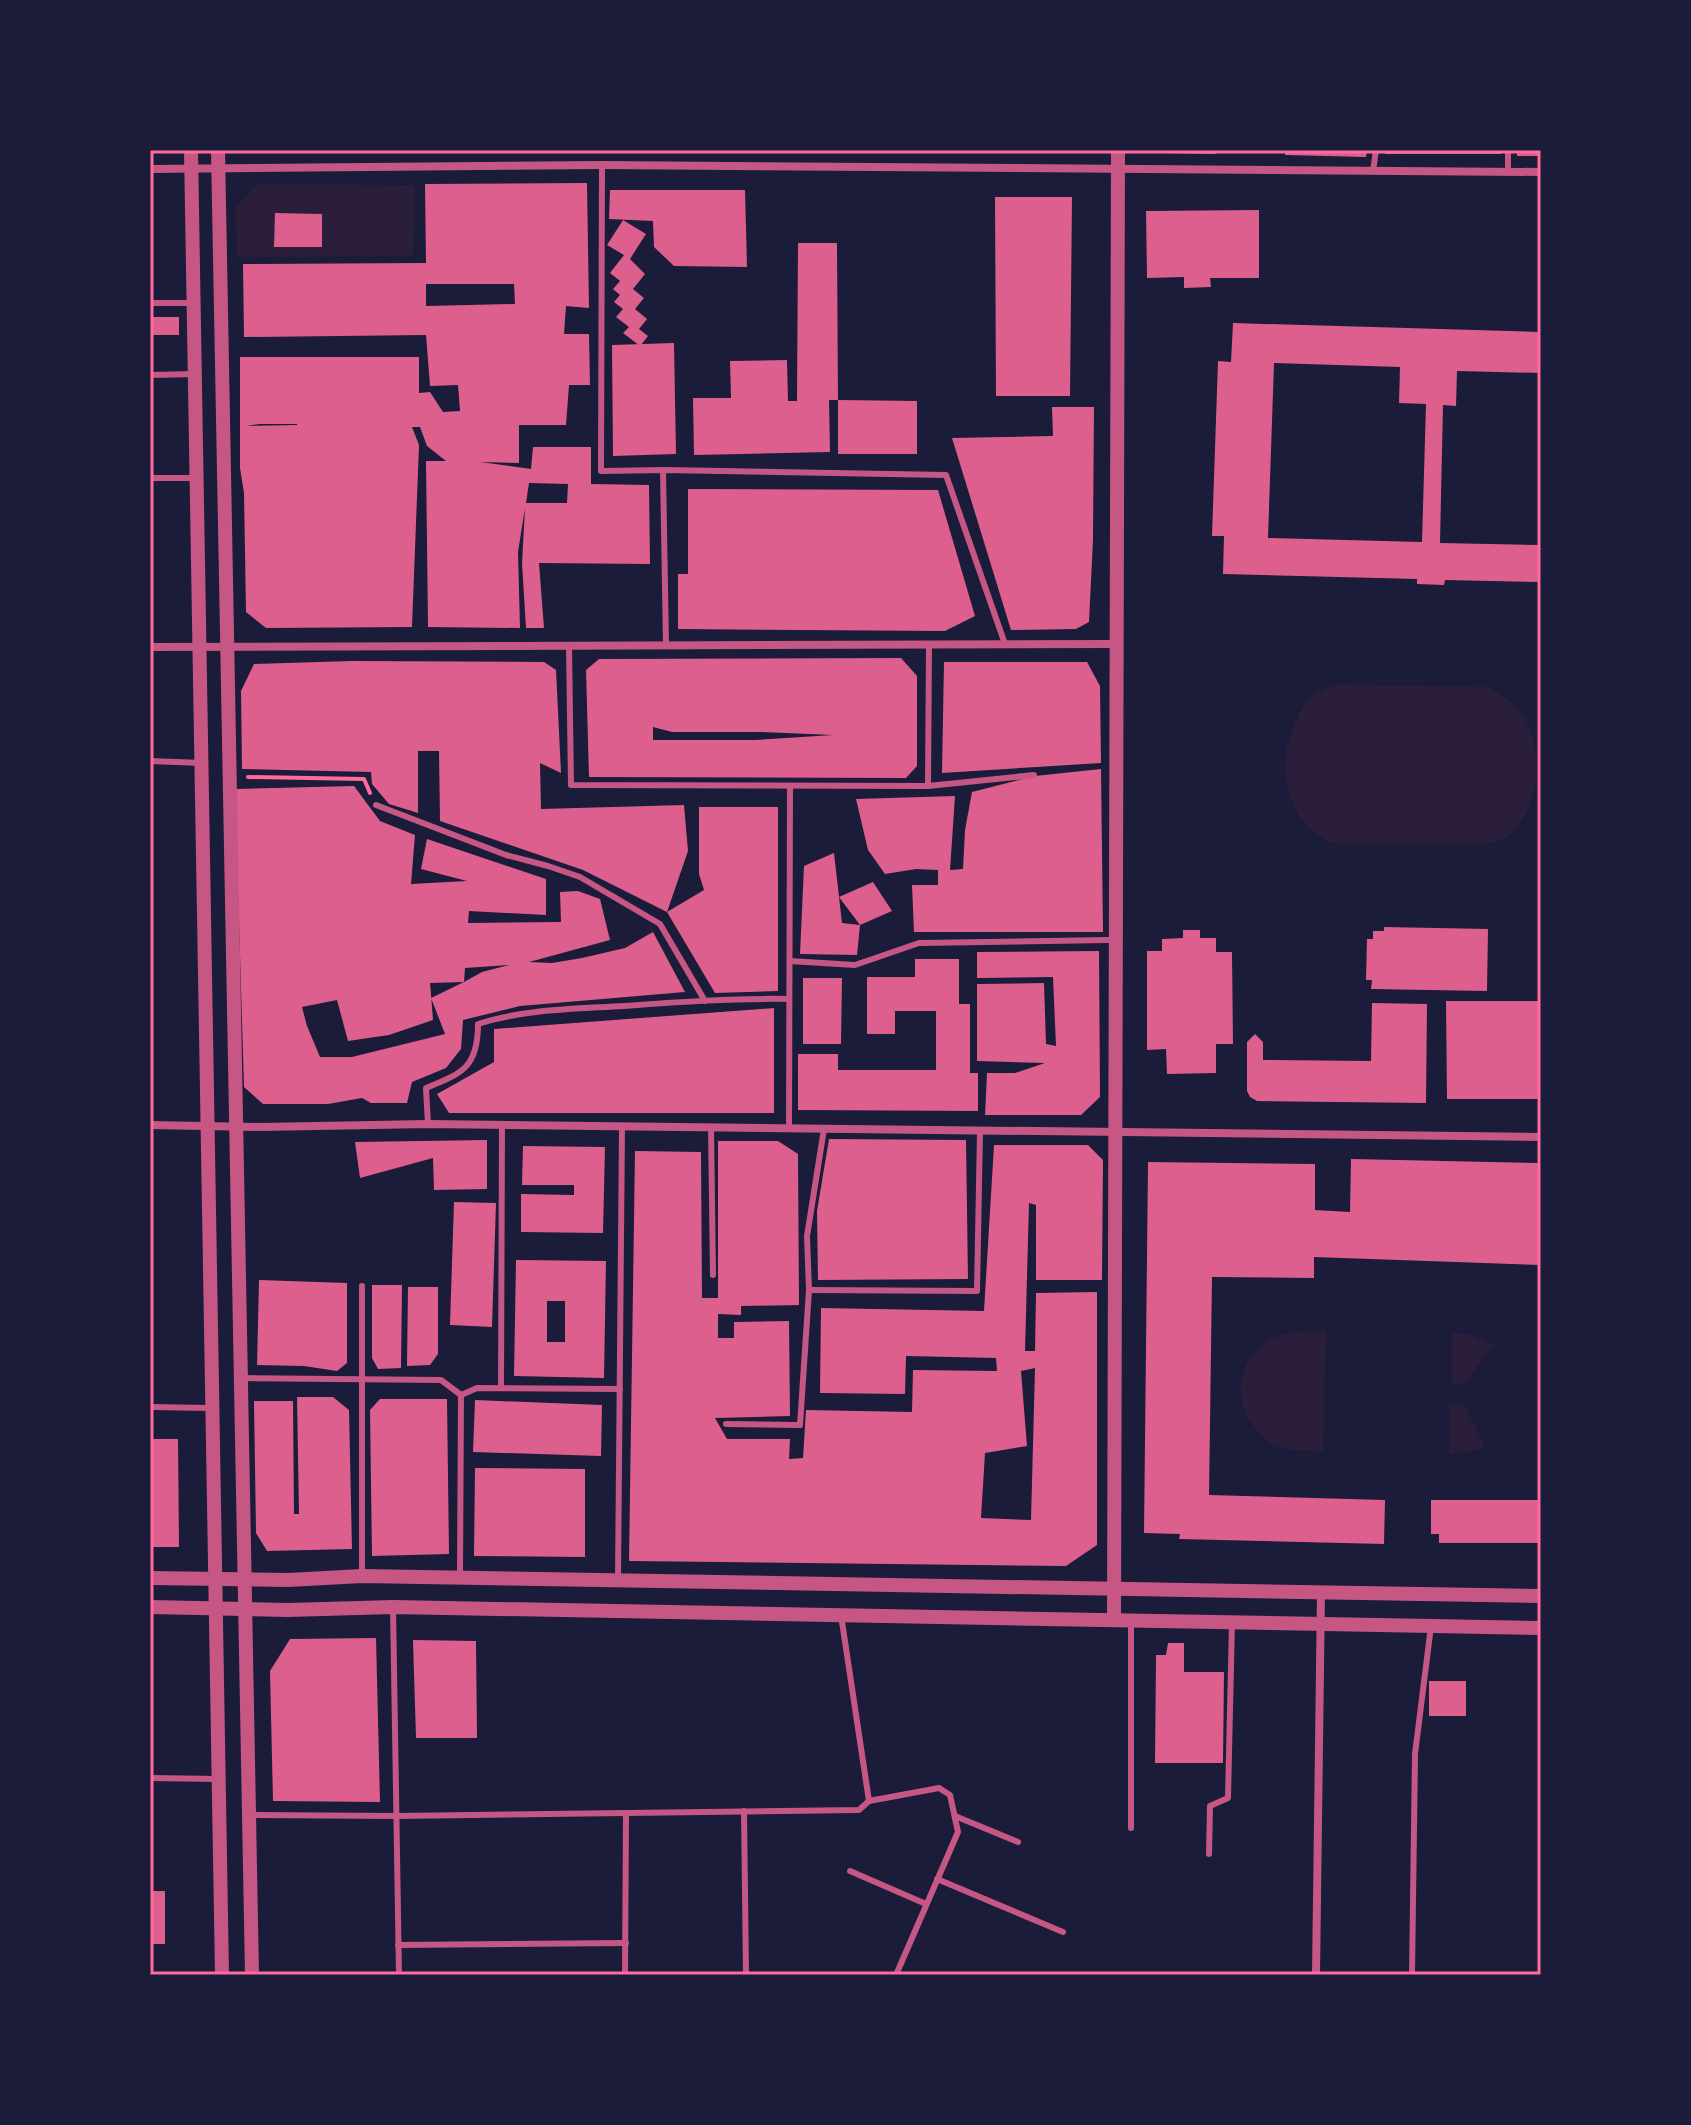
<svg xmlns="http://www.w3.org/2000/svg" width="1691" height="2125" font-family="'Golos Text',sans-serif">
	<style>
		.green { fill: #2a1e3b }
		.building { fill: #dd5f8e; fill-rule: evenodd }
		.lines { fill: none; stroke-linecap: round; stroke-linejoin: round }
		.path { stroke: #ff6b9d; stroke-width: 4 }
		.service { stroke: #c65784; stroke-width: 6 }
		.minor { stroke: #c65784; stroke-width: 8 }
		.tertiary { stroke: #c65784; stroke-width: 14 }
		.neatline { fill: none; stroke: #ff6b9d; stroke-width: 3 }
	</style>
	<rect width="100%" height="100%" fill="#1b1b3a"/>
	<g class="green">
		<path d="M257 184 415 185 413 256 237 257 236 207Z"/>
		<path d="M1337 684 1489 687C1504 696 1518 705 1526 721 1544 753 1539 808 1511 834 1506 838 1499 840 1494 843H1331C1324 838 1316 834 1310 829 1282 802 1278 752 1297 720 1300 713 1304 703 1309 698 1315 692 1329 688 1337 684Z"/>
		<path d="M1305 1331H1326L1323 1451C1306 1451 1290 1452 1275 1445 1265 1441 1255 1428 1249 1419 1230 1387 1244 1348 1280 1335 1288 1333 1297 1332 1305 1331Z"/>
		<path d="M1452 1333 1468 1334 1493 1345 1465 1384 1451 1383Z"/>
		<path d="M1450 1405H1464L1485 1447 1471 1452 1449 1454Z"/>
	</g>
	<g class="building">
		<path d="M1161 150H1216V154L1161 153Z"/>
		<path d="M1286 150H1367L1366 157 1285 155Z"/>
		<path d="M1386 150H1501V154H1385Z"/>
		<rect x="1517" y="150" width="24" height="6"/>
		<path d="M587 183 589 308 566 306 564 334H589L590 385H569L566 425H519V463L480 462 531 469 533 447H591V484L649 485 650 564 539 563 544 628H526L522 563 525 508 518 552 520 628 428 627 426 461H446L427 446 420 427H412L419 445 412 627 266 628 246 612 244 493 240 468V357H419V393L430 392 443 412 460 411 458 385 430 386 426 335 244 337 243 264 426 263 425 184ZM426 284H514L515 304 426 306ZM260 424H297V425L246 426ZM529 483 568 484 567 503H526Z"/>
		<path d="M610 190H745L747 267 674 266 654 247 653 221 609 219Z"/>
		<path d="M995 197H1072L1070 396H996Z"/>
		<path d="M1259 210V278H1210L1211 287 1184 288V277L1147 278 1146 211Z"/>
		<path d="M275 213 322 214V247H274Z"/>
		<path d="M623 220 646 234 630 259 645 274 633 289 644 298 635 309 647 319 639 329 648 336 640 346 623 333 629 327 616 317 623 309 614 302 620 295 613 289 620 281 610 273 624 255 607 245Z"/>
		<path d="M798 243H837L838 400H829L830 452 694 455 693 398H731L730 361 787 360 788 401H797Z"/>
		<rect x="150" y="317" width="29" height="18"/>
		<path d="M1233 323 1541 332V373L1457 371 1456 406 1443 405 1440 543 1541 545V582L1445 580 1444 585 1417 584V579L1223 574 1224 536H1212L1218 361 1231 362ZM1274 363 1400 367 1399 403 1426 404 1422 542 1268 538Z"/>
		<path d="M674 343 676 454 613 456 612 345Z"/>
		<path d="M838 400 917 401V454H838Z"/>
		<path d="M1052 407H1094L1093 540 1089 622 1076 629 1011 630 952 438 1053 436Z"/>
		<path d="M688 489 938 490 975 616 945 631 678 629V574H688Z"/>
		<path d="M901 658 917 676V766L906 778 589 777 586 670 599 659ZM653 727 672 732H761L833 735 755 740H653Z"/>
		<path d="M352 661 544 662 556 670 561 773 540 763 541 809 684 805 688 851 667 912 583 870 440 821 439 751H418V813L389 804 372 784 371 772 242 769 241 691 254 664Z"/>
		<path d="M944 662H1087L1100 686 1101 763 942 773Z"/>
		<path d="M1101 769 1103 932H914L912 885H938V870L916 869 885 874 868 850 856 799 955 796 950 870 963 869 965 830 972 792 1035 776Z"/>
		<path d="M354 786 380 821 415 835 411 884 467 881 421 869 427 839 546 879V915L469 911 468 923 561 922 560 892 578 891 600 899 610 940 529 962 552 963 582 958 625 948 653 932 685 992 520 1006 463 1020 461 1049 446 1068 412 1082 407 1103H371L362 1098 328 1104H263L244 1087 235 789ZM509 965 482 972 464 982 465 968ZM464 982 431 998 445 1034 352 1057H320L307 1026 302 1007 337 1000 348 1041 389 1035 433 1020 431 994 430 983Z"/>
		<path d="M699 807H778V991L715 993 667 912 704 890 699 874Z"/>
		<path d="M834 853 842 923 860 925 857 955 800 954 804 866Z"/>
		<path d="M873 882 892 911 860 925 839 897Z"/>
		<path d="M1384 927 1488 929 1487 991 1371 989 1372 980H1366L1367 939H1373V931H1384Z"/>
		<path d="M1183 930H1200V938H1216V952H1232L1233 1044H1216V1073L1167 1074 1166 1049 1147 1050V951H1162V939L1183 938Z"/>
		<path d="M1099 951 1100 1097 1081 1115H985L987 1073H1015L1045 1063 977 1061V984L1044 983 1046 1044 1056 1046 1053 977 977 978V952Z"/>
		<path d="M915 959H959V1004H970V1073H978V1111L798 1110V1054H838V1070H936V1011H895V1034H867V977H915Z"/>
		<path d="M803 978H842L841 1044H803Z"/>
		<path d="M1446 1001H1541V1099H1447Z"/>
		<path d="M1372 1003 1427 1004 1426 1103 1257 1101 1250 1097 1247 1091V1042L1255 1034 1263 1042V1060L1371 1061Z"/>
		<path d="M774 1008V1113H449L437 1094 494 1062V1029Z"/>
		<path d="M829 1139 966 1140 968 1279 818 1280 817 1211Z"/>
		<path d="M487 1140V1189L434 1190 433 1158 360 1178 355 1142Z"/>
		<path d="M718 1141H778L798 1154 799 1305 741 1306V1315L718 1314V1338H734V1322L789 1321 790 1416 715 1418 727 1439H790L789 1459 803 1458 806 1410 912 1412 913 1370 997 1371 996 1358 906 1356 905 1394 820 1393 821 1308 984 1311 994 1145H1088L1103 1160 1102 1280H1036V1205L1029 1203 1025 1351H1035L1036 1293 1097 1292V1545L1066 1566 629 1561 635 1151 701 1152 702 1298H718ZM1035 1368 1031 1520 981 1518 985 1453 1027 1446 1021 1371Z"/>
		<path d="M523 1146 605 1147 603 1233 521 1232V1194L574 1195V1185H522Z"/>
		<path d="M1351 1159 1541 1163V1265L1314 1257V1278L1212 1277 1209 1495 1385 1500 1384 1544 1179 1539 1180 1534 1144 1533 1148 1162 1315 1164V1210L1350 1212Z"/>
		<path d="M454 1202 496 1203 492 1327 450 1325Z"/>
		<path d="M516 1260 606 1261 604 1378 514 1376ZM547 1301H565V1342H547Z"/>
		<path d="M259 1280 347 1283V1363L337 1371 304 1366 257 1365Z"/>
		<path d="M372 1285H402L401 1368 378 1369 372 1358Z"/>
		<path d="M408 1287H438V1354L430 1365 407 1366Z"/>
		<path d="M297 1397H333L349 1410 352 1549 267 1551 256 1533 254 1401H293L294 1514H299Z"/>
		<path d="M380 1399H447L449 1554 372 1556 370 1410Z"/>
		<path d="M475 1400 602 1405 601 1456 473 1452Z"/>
		<path d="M150 1439H178L179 1547H150Z"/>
		<path d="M475 1468 585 1469V1557L474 1556Z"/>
		<path d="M1431 1500H1541V1543H1439V1534H1431Z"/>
		<path d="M376 1638 380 1802 273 1801 270 1671 290 1639Z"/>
		<path d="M413 1640 476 1641 477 1738H416Z"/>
		<path d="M1168 1643H1184V1672H1224L1223 1763H1155L1156 1655H1166Z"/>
		<rect x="1429" y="1681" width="37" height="35"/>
		<rect x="150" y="1891" width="15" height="53"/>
	</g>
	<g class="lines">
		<path class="path" d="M248 777 364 779 370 793"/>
		<g class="service">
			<path d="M602 165 601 471 664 470 946 475 1005 644"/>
			<path d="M1373 171 1376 150"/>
			<path d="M1508 172V150"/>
			<path d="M150 303H194"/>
			<path d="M150 375 195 374"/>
			<path d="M663 470 666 645"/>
			<path d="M150 478H197"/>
			<path d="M569 646 571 785 928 786 1034 775"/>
			<path d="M150 761 202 763"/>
			<path d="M928 786 929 645"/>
			<path d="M376 805 506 855 548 866 580 877 660 924 705 1001"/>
			<path d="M790 961 855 965 919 943 1108 940"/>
			<path d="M428 1124 426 1088C463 1073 478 1067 478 1024 525 1009 575 1009 624 1006 678 1002 734 998 789 999"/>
			<path d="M711 1127 713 1275"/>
			<path d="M789 1129 790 787"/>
			<path d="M362 1286V1576"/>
			<path d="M809 1290 977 1291 980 1131"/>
			<path d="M241 1378 441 1380 461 1395"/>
			<path d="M501 1388 502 1124"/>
			<path d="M461 1395 477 1388 620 1389"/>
			<path d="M150 1407 210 1408"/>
			<path d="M726 1424 800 1425 809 1290 807 1236 824 1129"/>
			<path d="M460 1575 461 1395"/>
			<path d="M618 1579 622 1126"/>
			<path d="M393 1607 399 1975"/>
			<path d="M841 1615 869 1801 939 1788 950 1795 958 1832 896 1975"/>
			<path d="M150 1778 219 1779"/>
			<path d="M744 1811 746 1975"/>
			<path d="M249 1815 396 1816 859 1810 869 1801"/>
			<path d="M955 1816 1018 1842"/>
			<path d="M1131 1828V1620"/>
			<path d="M1209 1854 1210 1806 1228 1798 1232 1622"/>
			<path d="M850 1871 926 1904"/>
			<path d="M937 1879 1063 1932"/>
			<path d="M398 1945 626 1943"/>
			<path d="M625 1975 626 1813"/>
			<path d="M1412 1975 1415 1754 1431 1626"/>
		</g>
		<g class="minor">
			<path d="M150 169 602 165 1541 172"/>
			<path d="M150 647 1116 644"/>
			<path d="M150 1125 261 1127 428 1124 1541 1137"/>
			<path d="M1316 1975 1321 1592"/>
		</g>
		<g class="tertiary">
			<path d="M191 150 222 1975"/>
			<path d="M218 150 252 1975"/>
			<path d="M150 1578 288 1580 362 1576 1541 1596"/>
			<path d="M150 1607 288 1610 393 1607 1541 1628"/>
			<path d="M1114 1620 1118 150"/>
		</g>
	</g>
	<rect width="1691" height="2125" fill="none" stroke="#1b1b3a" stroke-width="304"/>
	<rect x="152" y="152" width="1387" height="1821" class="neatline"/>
</svg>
